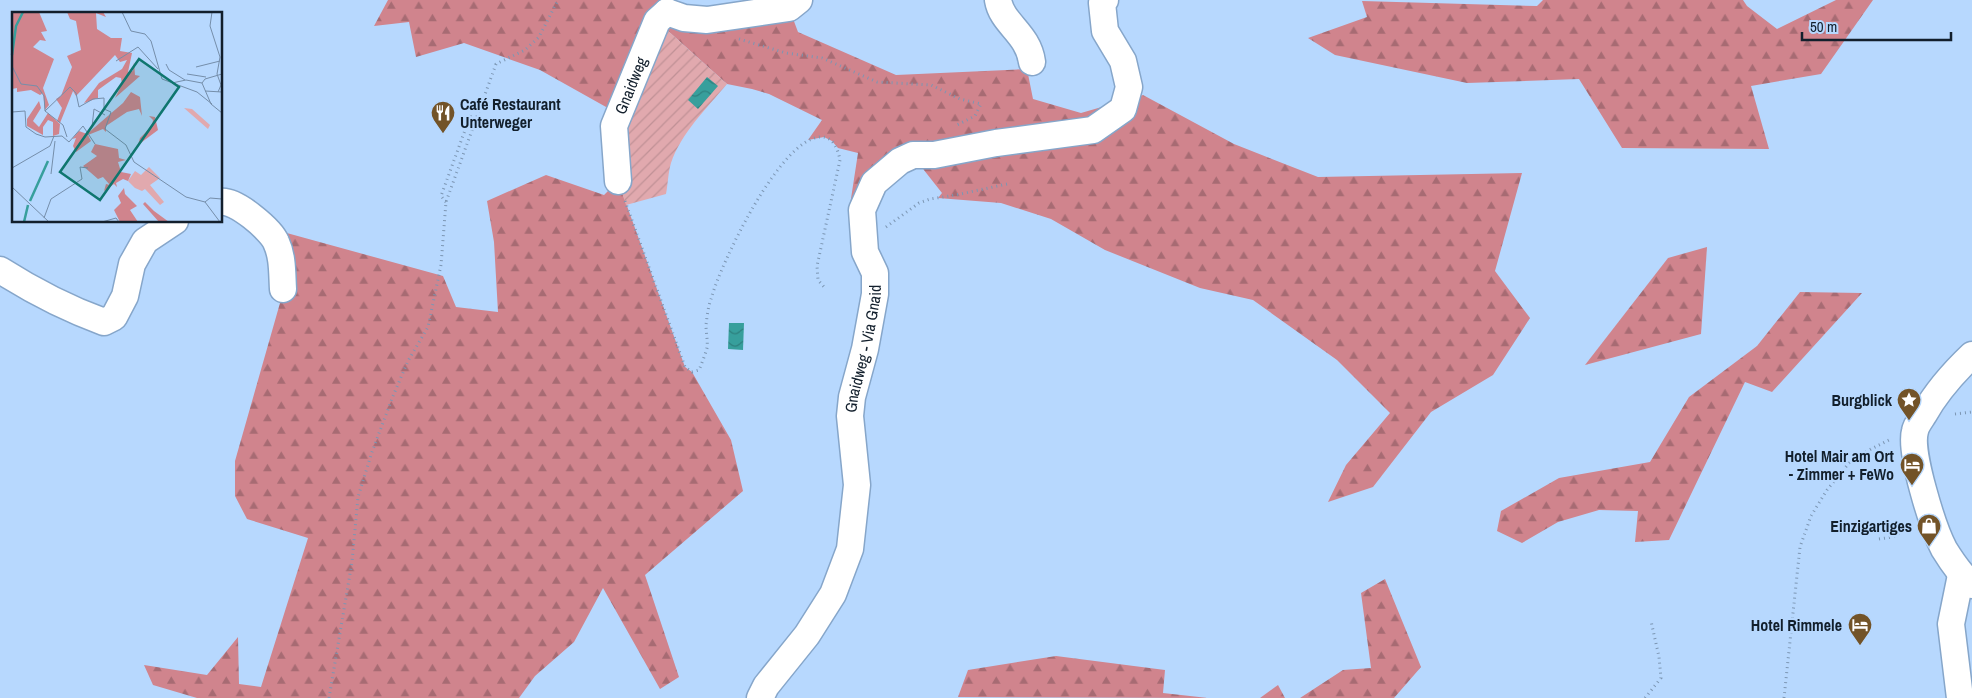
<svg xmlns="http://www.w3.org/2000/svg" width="1972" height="698" font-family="'Archivo Narrow',sans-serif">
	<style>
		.forest { fill: url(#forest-firs) }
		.garden { fill: url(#garden-furrows) }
		.water { fill: url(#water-waves) }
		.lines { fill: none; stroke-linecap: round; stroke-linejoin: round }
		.minor-casing { stroke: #86a6ca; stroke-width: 29 }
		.path { stroke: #7c96b3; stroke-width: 3; stroke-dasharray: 1 4; stroke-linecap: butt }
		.minor { stroke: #fff; stroke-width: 26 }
		.labels { text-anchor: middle; stroke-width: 5; stroke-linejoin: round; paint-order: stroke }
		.street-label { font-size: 16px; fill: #121f2c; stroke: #b7d8fe }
		.poi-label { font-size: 16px; font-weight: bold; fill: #121f2c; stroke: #b7d8fe; text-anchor: end }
		.inset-river { fill: none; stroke: #379f9c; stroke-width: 2.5 }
		.inset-road { fill: none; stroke: #758eaa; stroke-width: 1 }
		.view { fill: #0f766e; fill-opacity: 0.15; stroke: #0f766e; stroke-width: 2.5 }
		.inset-edge { fill: none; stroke: #121f2c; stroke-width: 2.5 }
	</style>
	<defs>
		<pattern id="forest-firs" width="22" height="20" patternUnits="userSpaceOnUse" patternTransform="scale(1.25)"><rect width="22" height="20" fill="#d0848d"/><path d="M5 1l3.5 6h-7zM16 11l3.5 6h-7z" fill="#a76b73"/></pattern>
		<pattern id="garden-furrows" width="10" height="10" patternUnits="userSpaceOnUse" patternTransform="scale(1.25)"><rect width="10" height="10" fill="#e1a9ae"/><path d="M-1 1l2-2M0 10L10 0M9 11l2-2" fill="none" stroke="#c09196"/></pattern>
		<pattern id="water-waves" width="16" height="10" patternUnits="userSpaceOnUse" patternTransform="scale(1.25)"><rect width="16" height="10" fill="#379f9c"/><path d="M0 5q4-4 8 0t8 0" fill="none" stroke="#2d817f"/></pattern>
	</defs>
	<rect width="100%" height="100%" fill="#b7d8fe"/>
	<g class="forest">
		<path d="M388 0H666L615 112 540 70 464 43 416 57 409 22 374 26Z"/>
		<path d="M1543 0H1743L1747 6 1777 29 1836 0H1873L1821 74 1751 86 1769 149 1622 148 1579 79 1467 83 1335 55 1308 38 1367 17 1362 1 1537 6Z"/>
		<path d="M789 8 798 32 896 75 1027 69 1033 99 1081 113 1143 95 1234 144 1318 177 1522 173 1495 271 1530 318 1493 375 1431 412 1373 487 1328 502 1346 465 1390 413 1337 360 1253 300 1200 288 1105 250 1051 219 1001 203 938 198 942 193 916 160 899 161 863 216 848 218 858 153 838 148 832 141 824 137 808 140 822 120 769 94 752 89 727 84 657 21Z"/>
		<path d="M546 175 604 195 618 181 685 367 692 372 731 440 743 491 645 575 679 677 660 689 603 588 574 642 535 676 519 698H197L153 685 144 665 207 675 238 637 239 684 261 687 308 538 247 519 235 496V461L284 289 265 227 443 276 456 307 498 312 494 242 487 201Z"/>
		<path d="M1707 247 1701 334 1585 365 1668 258Z"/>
		<path d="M1800 292 1862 293 1772 392 1745 382 1669 540 1635 542 1638 511 1599 510 1558 522 1522 543 1497 531 1501 511 1559 478 1650 462 1689 397 1757 346Z"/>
		<path d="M1385 579 1421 667 1394 698H1300L1343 670 1371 668 1361 593Z"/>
		<path d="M1056 656 1165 670 1163 693 1208 698 958 697 968 670Z"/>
		<path d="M1278 685 1285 698H1260Z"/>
	</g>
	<path class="garden" d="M657 21 727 84C707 108 681 133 671 163 668 173 668 184 666 194L626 205 618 181 614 126Z"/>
	<g class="water">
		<path d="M707 77 718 86 698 109 688 100Z"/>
		<path d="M729 323H744L743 350 728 349Z"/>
	</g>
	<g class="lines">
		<defs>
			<g id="minor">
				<path d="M998 0C1002 24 1028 33 1032 62"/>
				<path d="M667 12 684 18 707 20 789 8 799 0"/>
				<path id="s1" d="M618 181 614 126 657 21 667 12"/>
				<path d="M221 202C235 199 271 230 276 242 283 257 282 273 283 289"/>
				<path d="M0 270C33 291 68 309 104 322L114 317 125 296 132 264 145 241 175 221"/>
				<path d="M1972 355C1953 373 1937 391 1924 414 1921 419 1916 425 1915 431 1909 452 1933 528 1944 549 1952 562 1961 575 1972 585"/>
				<path id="s2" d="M760 698 766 686 807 635 833 594 850 549 857 485 850 416 852 397 865 349 875 294V273L865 252 862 210 874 183 900 161 913 155H934L996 143 1093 130 1123 109 1129 87 1123 61 1105 31 1102 3 1105 0"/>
				<path d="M1960 698 1951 624 1961 575"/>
			</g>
		</defs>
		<use href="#minor" class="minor-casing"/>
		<g class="path">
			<path d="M739 39 786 53 822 58 877 82 931 85 960 99 981 104 975 116 955 126"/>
			<path d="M469 121 471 113"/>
			<path d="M625 201 685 367 692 372 699 370C702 363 705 355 707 348 708 341 706 333 706 325 707 317 708 307 711 299 721 263 780 139 820 137 833 136 838 149 840 160L817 266 818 280 824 287"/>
			<path d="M446 202 441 196 468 122 467 120"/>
			<path d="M886 227 919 203 930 199 956 195 1007 184"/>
			<path d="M1955 414 1972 412"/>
			<path d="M1879 539 1893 537 1912 526"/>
			<path d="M329 698 352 562 358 497 372 452 393 396 408 361 428 327 441 265 446 202 496 64 525 50 539 37 558 0"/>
			<path d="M1645 698 1661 678 1659 657 1651 621"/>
			<path d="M1784 698 1800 547 1811 516 1827 490 1849 463 1871 449 1891 439"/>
		</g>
		<use href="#minor" class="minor"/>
	</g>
	<defs>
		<symbol id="restaurant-pin" viewBox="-11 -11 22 30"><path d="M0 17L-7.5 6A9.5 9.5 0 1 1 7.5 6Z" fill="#725328" stroke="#b7d8fe"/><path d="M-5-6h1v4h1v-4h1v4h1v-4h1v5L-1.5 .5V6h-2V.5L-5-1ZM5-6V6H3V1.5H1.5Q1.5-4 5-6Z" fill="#fff"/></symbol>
		<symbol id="sight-pin" viewBox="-11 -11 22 30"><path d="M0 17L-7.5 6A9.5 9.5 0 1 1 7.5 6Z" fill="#725328" stroke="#b7d8fe"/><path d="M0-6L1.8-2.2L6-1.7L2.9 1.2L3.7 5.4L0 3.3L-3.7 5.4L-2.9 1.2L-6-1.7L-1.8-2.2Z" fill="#fff"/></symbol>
		<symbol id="hotel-pin" viewBox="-11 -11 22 30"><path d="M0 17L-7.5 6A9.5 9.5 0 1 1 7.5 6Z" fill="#725328" stroke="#b7d8fe"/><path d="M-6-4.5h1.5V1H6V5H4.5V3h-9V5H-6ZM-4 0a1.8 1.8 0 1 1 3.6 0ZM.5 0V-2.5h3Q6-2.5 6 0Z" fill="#fff"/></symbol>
		<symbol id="shop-pin" viewBox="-11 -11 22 30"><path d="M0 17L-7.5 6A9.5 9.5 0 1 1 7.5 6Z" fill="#725328" stroke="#b7d8fe"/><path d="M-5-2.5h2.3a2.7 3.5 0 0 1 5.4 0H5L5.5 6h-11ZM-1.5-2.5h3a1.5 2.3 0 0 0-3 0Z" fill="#fff"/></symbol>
	</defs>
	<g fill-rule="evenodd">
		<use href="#restaurant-pin" x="429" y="99" width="28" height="38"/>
		<use href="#sight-pin" x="1895" y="386" width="28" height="38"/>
		<use href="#hotel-pin" x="1898" y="451" width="28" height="38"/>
		<use href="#shop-pin" x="1915" y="512" width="28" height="38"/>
		<use href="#hotel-pin" x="1846" y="611" width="28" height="38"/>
	</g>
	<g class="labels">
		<g class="street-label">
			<text dy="6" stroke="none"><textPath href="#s1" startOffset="99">Gnaidweg</textPath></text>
			<text dy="6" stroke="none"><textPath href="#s2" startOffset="378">Gnaidweg - Via Gnaid</textPath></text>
		</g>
		<g class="poi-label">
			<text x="460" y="110" text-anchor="start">Café Restaurant<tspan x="460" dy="18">Unterweger</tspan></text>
			<text x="1892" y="406">Burgblick</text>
			<text x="1894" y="462">Hotel Mair am Ort<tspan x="1894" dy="18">- Zimmer + FeWo</tspan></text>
			<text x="1912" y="532">Einzigartiges</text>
			<text x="1842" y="631">Hotel Rimmele</text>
		</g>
	</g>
	<g transform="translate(12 12)">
		<rect width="210" height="210" fill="#b7d8fe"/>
		<path d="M172 96 180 97 198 113 196 117ZM137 155 148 166 138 173 152 190 148 193 133 177 130 179 123 176 116 169 123 159 129 163Z" fill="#e1a9ae"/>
		<path d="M27 0 35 19 29 20 34 29 28 28 21 35 42 47 31 76 37 93 33 98 31 81 28 83 19 78 5 80V76L0 77V1ZM55 0H91L94 5 84 1 85 17 99 26H110L108 39 120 41 116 60 121 59 122 50 123 63 128 64 103 86 110 72 109 66 104 65 86 78V86L72 91 87 71 110 57 115 48 108 50 103 43 64 84 61 79 48 111 45 109 50 96 44 87 49 84 60 55 55 44 69 38 64 9 58 7ZM119 80 128 85 130 104 127 97 115 100 94 114V120L91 117 76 123 79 129 64 140 61 134 64 126 60 127 67 119 75 122 111 91ZM27 89 29 96 21 109 27 115 36 101 48 112 47 122 41 124V110L36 108 31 115V123L15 114V107ZM137 104 143 105 146 118 126 133 128 126 140 114 141 108ZM83 132 106 137 107 146 114 148 106 150 109 160 119 162 116 169 111 167 104 171 105 175 102 172 92 179 94 172 98 173 91 165 86 167 71 154 85 144 79 140ZM112 176 113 182 125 194 118 198 126 210H108L102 198 109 191 106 184ZM133 190 142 199 157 210H147L131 192Z" fill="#d0848d"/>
		<path class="inset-river" d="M0 43 4 14 11 0M18 189 36 149M12 210 16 193"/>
		<path class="inset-road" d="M110 0 119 19 133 22 139 29 150 67 185 80 200 92M200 0 198 14 208 45 205 62M104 49 126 35 146 57M154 52 157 58 173 68M0 54 9 72 25 74 32 84 33 99M184 55 208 49M175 62 194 65M205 62 209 73 206 80M160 71 174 68 190 71M190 71 199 92 210 101M190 71 193 67 210 62M193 79 210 80M33 99 58 75 64 81 67 95 81 87 92 86V97L99 100 93 117 114 133 122 150 174 185 193 190M33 99 51 113 55 125M0 100 13 99 14 115 24 122 33 125 50 124 57 130 71 114 83 132M75 122 80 115 82 97 93 103M0 156 38 134 42 124M39 162 43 129M0 175 37 210M193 190 208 210M193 190 198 186 210 187M32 206 39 187 70 167 68 155 76 156M90 210 104 206 107 210"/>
		<path class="view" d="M127 47 167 75 88 188 48 160Z"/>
		<rect width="210" height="210" class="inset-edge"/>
	</g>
	<path d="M1802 32v8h149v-8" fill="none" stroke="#121f2c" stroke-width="2.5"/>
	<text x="1810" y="32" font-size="15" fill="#121f2c" stroke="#b7d8fe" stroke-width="4" paint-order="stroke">50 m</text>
</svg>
